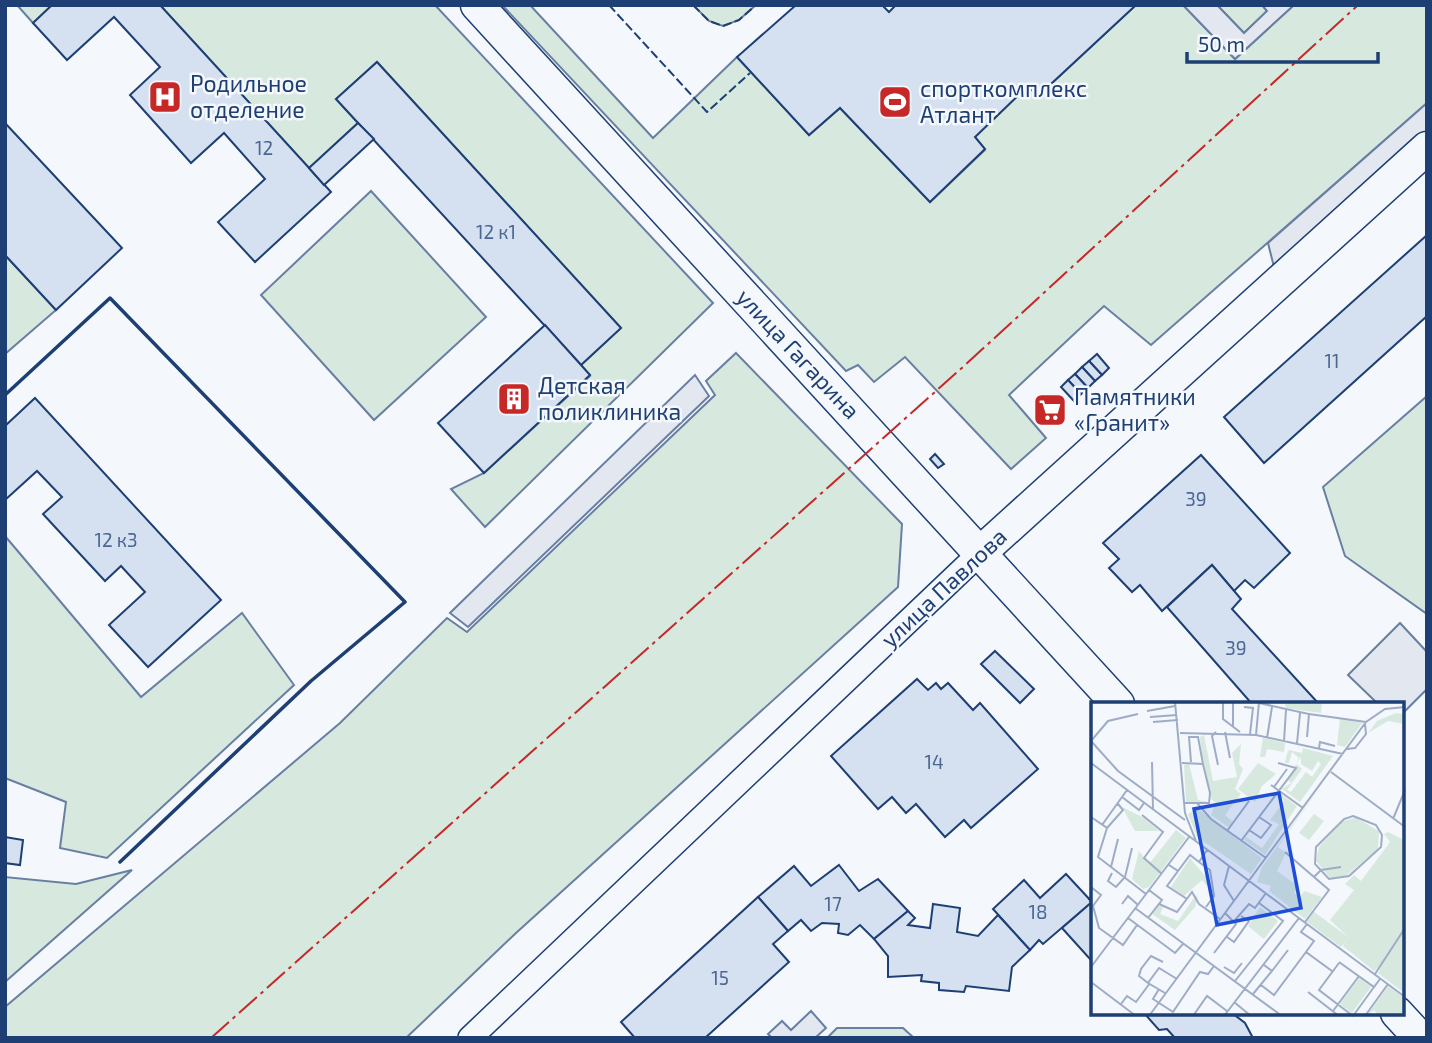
<svg xmlns="http://www.w3.org/2000/svg" width="1432" height="1043" font-family="'Exo 2',sans-serif">
	<style>
		.green { fill: #d7e8df; stroke: #687fa3; stroke-width: 2 }
		.parking { fill: #e3e8f0; stroke: #687fa3; stroke-width: 2 }
		.building { fill: #d5e0f0; stroke: #1d3f73; stroke-width: 2 }
		.lines { fill: none; stroke-linecap: round; stroke-linejoin: round }
		.street-casing { stroke: #1d3f73; stroke-width: 26 }
		.secondary-casing { stroke: #1d3f73; stroke-width: 35 }
		.street { stroke: #f4f7fb; stroke-width: 23 }
		.secondary { stroke: #f4f7fb; stroke-width: 32 }
		.fence { stroke: #1d3f73; stroke-width: 2; stroke-dasharray: 9 3.5; stroke-linecap: butt }
		.wall { stroke: #1d3f73; stroke-width: 3.5 }
		.power { stroke: #c62828; stroke-width: 2; stroke-dasharray: 24 5 3.5 5; stroke-linecap: butt }
		.labels { text-anchor: middle; stroke-width: 5; stroke-linejoin: round; paint-order: stroke }
		.number-label { font-size: 19px; fill: #4b6792 }
		.poi-label { font-size: 23px; fill: #1d3f73; stroke: #f4f7fb; text-anchor: start }
		.street-label { font-size: 23px; fill: #1d3f73; stroke: #f4f7fb }
		.inset-road { fill: none; stroke: #9eadc5; stroke-width: 2 }
		.view { fill: #1d4ed8; fill-opacity: 0.15; stroke: #1d4ed8; stroke-width: 3.5 }
		.inset-edge { fill: none; stroke: #1d3f73; stroke-width: 3.5 }
	</style>
	<rect width="100%" height="100%" fill="#f4f7fb"/>
	<g class="green">
		<path d="M17 5H52L33 23Z"/>
		<path d="M160 5H435L713 303 485 527 451 489 484 473 590 376 581 365 621 328 377 62 336 99 358 123 309 168Z"/>
		<path d="M502 5H530L653 138 737 57 809 135 840 108 930 202 985 150 975 137 1028 86 1038 96 1136 5H1183L1235 59 1294 5H1427V103L1151 345 1104 306 1009 395 1046 438 1011 469 905 357 874 382 858 365 846 371Z"/>
		<path d="M693 5H756L739 20 723 26 709 21Z"/>
		<path d="M1217 5H1262L1267 11 1244 33Z"/>
		<path d="M371 191 486 317 374 420 261 295Z"/>
		<path d="M5 255 56 310 5 354Z"/>
		<path d="M736 353 902 524 898 587 865 617 516 933 406 1038H5V1007L340 723 447 618 467 632 715 395 706 381Z"/>
		<path d="M1427 396V614L1345 556 1323 487Z"/>
		<path d="M5 536 141 697 242 613 294 685 107 858 60 848 66 802 5 778Z"/>
		<path d="M132 870 5 982V877L76 884Z"/>
		<path d="M837 1028H903L914 1038H827Z"/>
	</g>
	<g class="parking">
		<path d="M1183 5H1217L1244 33 1267 11 1262 5H1294L1235 59Z"/>
		<path d="M1427 103V148L1278 283 1268 243Z"/>
		<path d="M695 375 709 396 468 627 450 613Z"/>
		<path d="M1400 623 1427 652V689L1402 714V704L1377 703 1348 675Z"/>
		<path d="M811 1011 826 1028 815 1038H772L768 1034 782 1021 791 1030Z"/>
	</g>
	<g class="building">
		<path d="M52 5H160L331 192 255 262 218 222 265 179 224 133 191 163 130 95 160 67 114 17 67 60 33 23Z"/>
		<path d="M796 5H882L889 12 896 5H1136L1038 96 1028 86 975 137 985 149 930 202 840 108 809 135 737 57Z"/>
		<path d="M377 62 621 328 581 365 336 99Z"/>
		<path d="M5 123 122 248 56 310 5 255Z"/>
		<path d="M358 123 374 139 324 185 309 168Z"/>
		<path d="M1427 235V316L1264 463 1224 417Z"/>
		<path d="M545 325 590 375 484 473 438 423Z"/>
		<path d="M1097 354 1109 368 1102 375 1089 361Z"/>
		<path d="M1089 361 1102 375 1095 381 1082 367Z"/>
		<path d="M1082 367 1095 381 1088 388 1075 374Z"/>
		<path d="M1075 374 1088 388 1081 394 1068 380Z"/>
		<path d="M1068 380 1081 394 1074 401 1061 387Z"/>
		<path d="M35 398 221 600 148 667 109 625 145 592 121 566 105 581 43 514 62 497 37 471 5 500V426Z"/>
		<path d="M1048 398 1061 412 1052 421 1039 407Z"/>
		<path d="M935 454 944 464 938 468 930 459Z"/>
		<path d="M1201 455 1290 553 1254 588 1245 580 1234 591 1212 565 1162 611 1140 585 1132 592 1109 568 1119 559 1103 543Z"/>
		<path d="M1212 565 1241 599 1232 609 1319 704H1252L1167 607Z"/>
		<path d="M995 651 1034 689 1020 703 981 664Z"/>
		<path d="M917 679 928 690 936 683 941 689 948 683 973 710 980 703 1038 769 971 828 964 820 945 837 916 804 906 813 892 797 878 809 831 756Z"/>
		<path d="M5 837 23 840 20 865 5 863Z"/>
		<path d="M839 865 859 891 878 879 908 911 874 939 860 925 848 935 838 933 839 924 822 923 811 931 801 920 788 931 758 897 794 866 811 886Z"/>
		<path d="M1066 874 1092 902 1043 944 1039 940 1030 950 993 909 1024 880 1040 898Z"/>
		<path d="M1092 896V957L1090 959 1062 928 1092 902 1089 899Z"/>
		<path d="M758 897 788 931 773 944 789 962 705 1038H635L621 1022Z"/>
		<path d="M933 904 960 908 957 932 978 936 998 915 1030 950 1012 967 1009 991 966 986 964 992 939 990V983L921 981 922 975 888 977V956L874 939 908 911 915 918 908 925 930 928Z"/>
		<path d="M1144 1013H1232L1245 1023 1253 1038H1175L1167 1029 1159 1030Z"/>
	</g>
	<g class="lines">
		<defs>
			<path id="street" d="M470 1038 981 552"/>
			<g id="secondary">
				<path d="M477 5 1118 704"/>
				<path d="M981 552 1427 148"/>
				<path d="M1397 1013 1420 1038"/>
			</g>
		</defs>
		<use href="#street" class="street-casing"/>
		<use href="#secondary" class="secondary-casing"/>
		<use href="#street" class="street"/>
		<use href="#secondary" class="secondary"/>
		<g class="fence">
			<path d="M609 5 707 112 750 73"/>
			<path d="M693 5 709 21 723 26 739 20 756 5"/>
		</g>
		<path class="wall" d="M5 395 110 298 405 602 311 681 120 862"/>
		<path class="power" d="M211 1038 964 366 1358 5"/>
	</g>
	<defs>
		<symbol id="hospital-square" viewBox="-11 -11 22 22"><rect x="-9" y="-9" width="18" height="18" rx="4" fill="#c62828" stroke="#f4f7fb"/><path d="M-5-5h3v3.5h4V-5h3V5h-3V1.5h-4V5h-3Z" fill="#fff"/></symbol>
		<symbol id="stadium-square" viewBox="-11 -11 22 22"><rect x="-9" y="-9" width="18" height="18" rx="4" fill="#c62828" stroke="#f4f7fb"/><path d="M0-5a6.5 5 0 1 0 0 10a6.5 5 0 1 0 0-10ZM-3.5-1.8h7v3.6h-7Z" fill="#fff"/></symbol>
		<symbol id="building-square" viewBox="-11 -11 22 22"><rect x="-9" y="-9" width="18" height="18" rx="4" fill="#c62828" stroke="#f4f7fb"/><path d="M-4-6H4V6H1V3H-1V6H-4ZM-2.5-4.3h1.7v1.8h-1.7ZM.8-4.3h1.7v1.8H.8ZM-2.5-1h1.7V.8h-1.7ZM.8-1h1.7V.8H.8Z" fill="#fff"/></symbol>
		<symbol id="supermarket-square" viewBox="-11 -11 22 22"><rect x="-9" y="-9" width="18" height="18" rx="4" fill="#c62828" stroke="#f4f7fb"/><path d="M-6-5.5h2.5l.6 2H6L4.5 2H-2.5L-4.4-4H-6ZM-1.5 3.2a1.3 1.3 0 1 0 .1 0ZM3 3.2a1.3 1.3 0 1 0 .1 0Z" fill="#fff"/></symbol>
	</defs>
	<g fill-rule="evenodd">
		<use href="#hospital-square" x="146" y="78" width="38" height="38"/>
		<use href="#stadium-square" x="876" y="83" width="38" height="38"/>
		<use href="#building-square" x="495" y="380" width="38" height="38"/>
		<use href="#supermarket-square" x="1031" y="391" width="38" height="38"/>
	</g>
	<g class="labels">
		<g class="number-label">
			<text x="264" y="155">12</text>
			<text x="496" y="239">12 к1</text>
			<text x="1332" y="368">11</text>
			<text x="1196" y="506">39</text>
			<text x="116" y="547">12 к3</text>
			<text x="1236" y="655">39</text>
			<text x="934" y="769">14</text>
			<text x="833" y="911">17</text>
			<text x="1038" y="919">18</text>
			<text x="720" y="985">15</text>
		</g>
		<g class="poi-label">
			<text x="190" y="92">Родильное<tspan x="190" dy="26">отделение</tspan></text>
			<text x="920" y="97">спорткомплекс<tspan x="920" dy="26">Атлант</tspan></text>
			<text x="538" y="394">Детская<tspan x="538" dy="26">поликлиника</tspan></text>
			<text x="1074" y="405">Памятники<tspan x="1074" dy="26">«Гранит»</tspan></text>
		</g>
		<g class="street-label">
			<text transform="translate(798 354) rotate(47)" y="8">улица Гагарина</text>
			<text transform="translate(944 588) rotate(-43)" y="8">улица Павлова</text>
		</g>
	</g>
	<g transform="translate(1091 702)">
		<rect width="313" height="313" fill="#f4f7fb"/>
		<path d="M194 0H231L230 11 195 6ZM305 11 313 12V22L297 19 277 31 286 19ZM249 17 271 21 254 45 246 43ZM113 33 122 79 146 75 141 51 150 42 148 62 152 67 144 87 150 92 134 113 142 120 137 125 120 113 125 101 120 97 110 46 109 35ZM172 36 194 41 193 50 176 47 174 55H169ZM212 46 242 54 209 100 191 87 200 81 197 78 208 56 201 50 198 61H194L196 52 198 48 211 51ZM210 55V62L221 69 227 59 230 62 221 75 215 70 200 90 196 88 211 67 205 62ZM167 61 185 72 171 84 164 100 147 87ZM98 62 107 98 117 100H95L93 63ZM231 82 187 145 195 151 186 169 207 184 203 191 209 195 213 189 231 195 214 217 178 189 180 184 166 180 171 165ZM188 91 206 104 174 153 153 138 155 135 171 146 188 122 179 118 193 99ZM31 105 53 116 68 129H44ZM106 106 171 156 160 172 106 135 97 112ZM223 112 233 119 218 138 208 131ZM265 116 288 129 287 147 256 173 240 177 225 159 228 145 251 119ZM85 128 95 136 58 185 52 187 41 177 48 149 58 162ZM297 130 313 138V291L287 271 292 261 283 269 252 244 255 239 250 245 215 219 222 209 257 235 239 218 263 188 254 182 263 173 270 179 299 140 293 132ZM99 156 119 180 116 184 111 178 93 194 80 185ZM105 193 107 196 104 205 84 228 61 212 68 203 72 206 69 212 87 219ZM169 205 187 219 173 237 157 224ZM268 276 280 285 261 311 249 302ZM297 284 313 296V309L310 313H287L283 308 276 314Z" fill="#d7e8df" fill-rule="evenodd"/>
		<path class="inset-road" d="M84 0 94 111 105 139M132 0V17L149 30M168 1 218 12 216 35M153 5 162 6 159 32M56 9 84 4M218 12 275 20M59 15 86 13M62 20 87 18M142 24V0M125 30 121 34 127 63M134 30 139 56M89 31 165 33 252 52M165 33 168 0M176 36 181 5M0 39 27 69 94 118M0 39 17 19 47 12M193 39 195 8M206 41 209 11M228 46 229 40 244 44M256 47 264 46 275 32 274 22M61 60 62 108M100 60 98 35H107L112 62M0 61 314 295M91 61 112 62 119 91 118 101H93M240 70 314 125M180 83 212 106M183 85 196 67M31 95 48 108 53 101M106 101 120 117 175 156M51 113 72 130 53 156 71 172M262 114 285 123 291 133 290 145 258 174 238 177 224 162 225 145 253 117ZM0 115 16 126 7 155 55 192M302 117 314 88M11 123 36 88M16 126 32 108 27 102M158 128 170 136 180 123 168 115M136 129 158 99M150 139 205 66 187 61M194 150 238 188 214 220M78 163 87 169 76 184 96 197M138 164 133 183 143 199M20 165 27 137M87 169 99 153 108 160M21 171 17 179 25 185 34 175 41 146M223 175 230 168 250 165M0 185 10 193 2 204 8 226 32 243 46 223M31 202 37 194 47 203M68 202 86 210 101 190 108 202 129 217M115 205 123 194 119 168 108 160 116 148M44 206 191 314M37 216 84 251 92 242M57 216 71 198 58 188M144 218 158 202 164 206 175 191M216 222 210 230 223 239 215 250 241 269M136 235 143 240 158 219 150 214M123 251 145 222 134 211M248 260 283 285 289 277M248 261 228 288 262 314M0 265 98 135M133 265 143 271 151 261M181 269 197 248M284 272 314 226M144 279 192 219 168 201M0 280 45 314M57 281 48 274 50 267 60 254 72 260M170 283 183 293 215 250M68 287 62 297 82 310 109 270 117 272 123 264M217 290 248 314M74 291 57 281 68 266 86 277M162 292 181 269 173 263M143 300 160 314M30 302 36 294 45 300 59 281M242 309 268 274M58 314 275 20 294 7 314 5M102 314 116 294 136 309M133 314 208 216M262 314 283 285M274 314 297 282"/>
		<path class="view" d="M188 91 210 206 126 223 103 107Z"/>
		<rect width="313" height="313" class="inset-edge"/>
	</g>
	<rect width="1432" height="1043" fill="none" stroke="#1d3f73" stroke-width="14"/>
	<path d="M1187 52v10h191v-10" fill="none" stroke="#1d3f73" stroke-width="3.5"/>
	<text x="1198" y="52" font-size="21" fill="#1d3f73" stroke="#f4f7fb" stroke-width="5" paint-order="stroke">50 m</text>
</svg>
